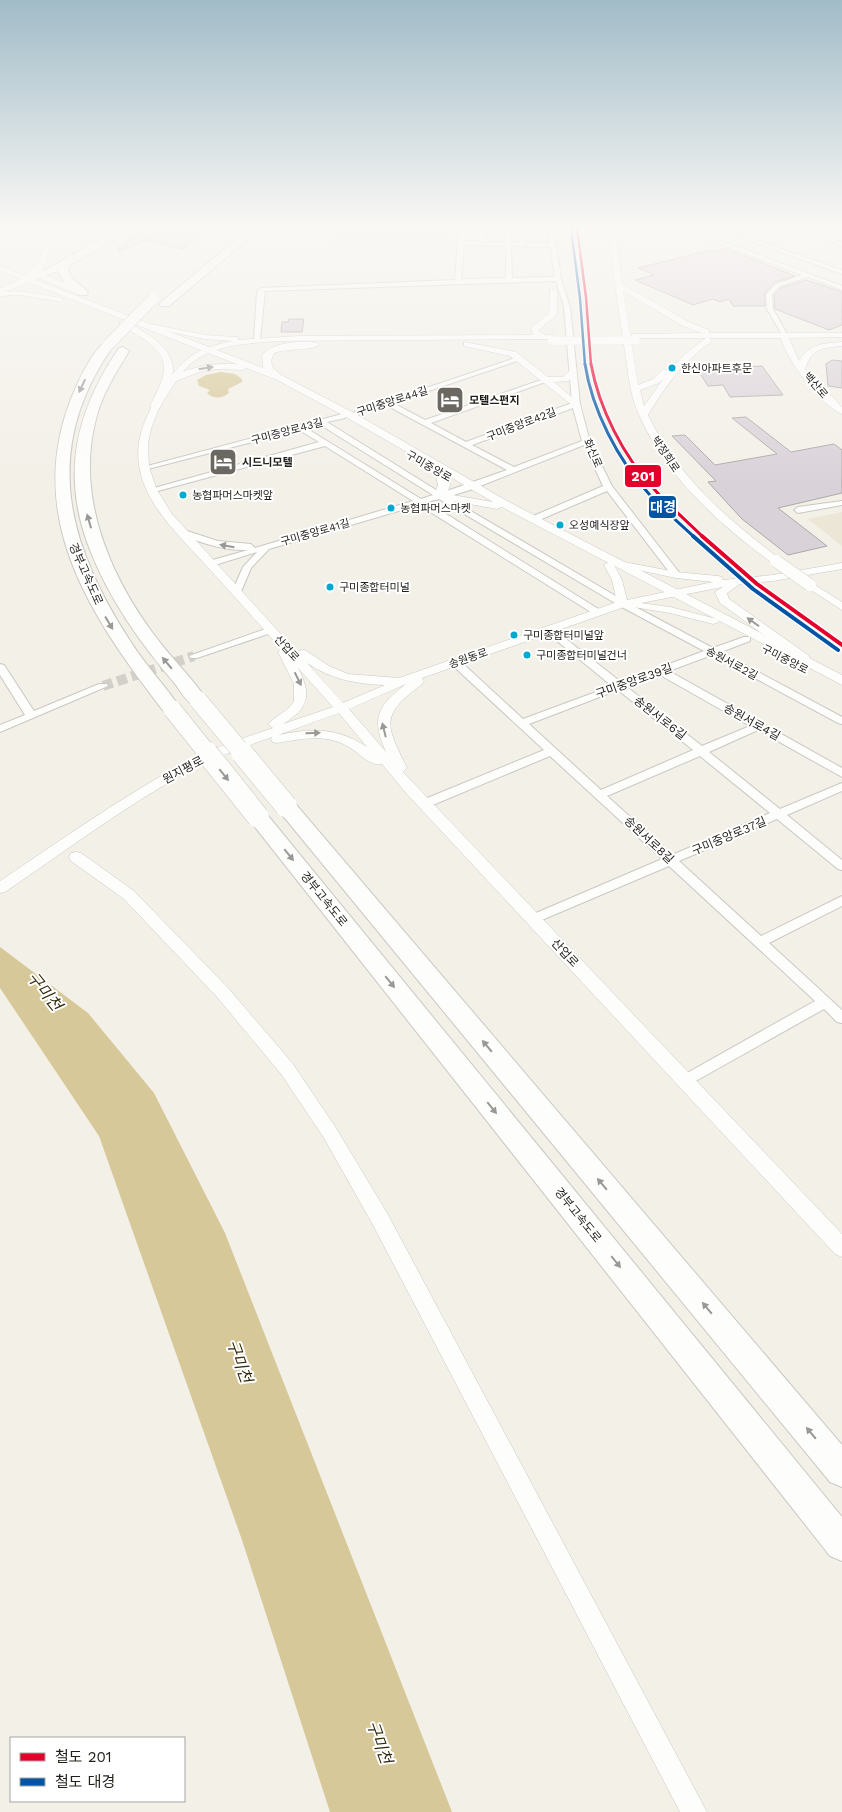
<svg xmlns="http://www.w3.org/2000/svg" width="842" height="1812" font-family="'Work Sans','Noto Sans KR',sans-serif">
	<style>
		.built { fill: #ece6d7 }
		.water { fill: #d6c898 }
		.building { fill: #dad2d9; stroke: #aca9a8 }
		.lines { fill: none; stroke-linecap: round; stroke-linejoin: round }
		.minor-tunnel { stroke: #d3d0c9; stroke-width: 10; stroke-dasharray: 10 5; stroke-linecap: butt }
		.minor-casing { stroke: #cac8c2; stroke-width: 2 }
		.tertiary-casing { stroke: #cac8c2; stroke-width: 1 }
		.secondary-casing { stroke: #cac8c2; stroke-width: 1 }
		.motorway-casing { stroke: #cac8c2; stroke-width: 2 }
		.minor { fill: #fdfdfc; fill-rule: evenodd }
		.tertiary { fill: #fdfdfc; fill-rule: evenodd }
		.secondary { fill: #fdfdfc; fill-rule: evenodd }
		.motorway { fill: #fdfdfc; fill-rule: evenodd }
		.tertiary-bridge-far1-casing { stroke: #cac8c2; stroke-width: 8; stroke-linecap: butt }
		.tertiary-bridge-casing { stroke: #cac8c2; stroke-width: 13; stroke-linecap: butt }
		.motorway-bridge-far2-casing { stroke: #cac8c2; stroke-width: 12; stroke-linecap: butt }
		.motorway-bridge-far1-casing { stroke: #cac8c2; stroke-width: 19; stroke-linecap: butt }
		.motorway-bridge-casing { stroke: #cac8c2; stroke-width: 23; stroke-linecap: butt }
		.tertiary-bridge-far1 { stroke: #fdfdfc; stroke-width: 8 }
		.tertiary-bridge { stroke: #fdfdfc; stroke-width: 12 }
		.motorway-bridge-far2 { stroke: #fdfdfc; stroke-width: 11 }
		.motorway-bridge-far1 { stroke: #fdfdfc; stroke-width: 18 }
		.motorway-bridge { stroke: #fdfdfc; stroke-width: 22 }
		.rail-1-far2-casing { stroke: #fff; stroke-width: 4.5 }
		.rail-1-far1-casing { stroke: #fff; stroke-width: 5.5 }
		.rail-1-casing { stroke: #fff; stroke-width: 7 }
		.rail-2-far2-casing { stroke: #fff; stroke-width: 4.5 }
		.rail-2-far1-casing { stroke: #fff; stroke-width: 5.5 }
		.rail-2-casing { stroke: #fff; stroke-width: 7 }
		.rail-1-far2 { stroke: #e4002b; stroke-width: 2.5 }
		.rail-1-far1 { stroke: #e4002b; stroke-width: 3 }
		.rail-1 { stroke: #e4002b; stroke-width: 4 }
		.rail-2-far2 { stroke: #0054a6; stroke-width: 2.5 }
		.rail-2-far1 { stroke: #0054a6; stroke-width: 3 }
		.rail-2 { stroke: #0054a6; stroke-width: 4 }
		.oneway { fill: #9a9995 }
		.bus-dot { fill: #00a9ce; stroke: #fff; stroke-width: 2 }
		.labels { text-anchor: middle; stroke-width: 4; stroke-linejoin: round; paint-order: stroke }
		.bus-label { font-size: 11px; fill: #201e18; stroke: #fff; text-anchor: start }
		.far-street-label { font-size: 11px; fill: #201e18; stroke: #fff }
		.far-poi-label { font-size: 11px; font-weight: bold; fill: #201e18; stroke: #fff; text-anchor: start }
		.street-label { font-size: 12px; fill: #201e18; stroke: #fff }
		.near-water-label { font-size: 16px; font-style: italic; fill: #322a0c; stroke: #fff }
		.line-badge { stroke: #fff; stroke-width: 2 }
		.badge-label { font-size: 14px; text-anchor: middle; font-weight: bold; fill: #fff }
	</style>
	<rect width="100%" height="100%" fill="#f3f0e8"/>
	<g class="built">
		<path d="M332 228H452L451 246 329 243Z"/>
		<path d="M842 512V546L808 519Z"/>
	</g>
	<g class="water">
		<path d="M221 372 235 374 242 379V382L228 389 229 393C224 398 213 400 207 393L210 390 199 386 197 380 206 375Z"/>
		<path d="M0 947 88 1013 154 1093 225 1233 452 1812H330L242 1540 99 1136 0 988Z"/>
	</g>
	<g class="building">
		<path d="M144 228H209L183 249 147 240 119 251 118 248Z"/>
		<path d="M725 248 795 276 775 282 765 293V306H733L729 299 720 302 713 299 693 305 635 280 654 275 638 268 711 250 719 251Z"/>
		<path d="M806 280 842 292V325L829 330 775 309 774 295 781 288Z"/>
		<path d="M289 319H304L302 332H281L282 322H288Z"/>
		<path d="M832 360 842 361V388L828 386 826 364Z"/>
		<path d="M762 366 783 395 730 397 723 385 708 386 698 370Z"/>
		<path d="M746 417 791 452 834 444 842 450V493L778 508 827 546 788 555 742 519 708 482 716 481 672 436 685 435 715 465 777 454 732 418Z"/>
	</g>
	<g class="lines">
		<path class="minor-tunnel" d="M103 686 194 656"/>
		<defs>
			<g id="minor">
				<path d="M459 228H465L464 241 479 242V228H485V242H505V228H511V242L519 243 518 228H524L525 243H550L547 228H553L561 279 570 307 580 404 590 442 612 486 681 575 679 577H673L607 491 537 521H531V517L603 486 584 445 470 490 447 497 626 602 713 648 744 637H750V641L721 652 842 717V724L838 723 712 655 669 671 842 768V777L758 730 709 752 780 809 842 783V791L787 815 842 860V870L838 869 777 819 679 861 761 936 842 896V906L769 943 842 1010V1023L837 1022 824 1009 685 1087 680 1085 678 1081 680 1077 815 1001 669 866 537 922H529L527 919 529 916 662 859 550 756 428 807 424 808 418 804 420 801 544 750 451 664V660H459L523 719 612 686 546 632V628H552L621 682 704 651 620 606 439 499 427 502 600 610V614H594L419 505 269 549 251 568 240 594H234L232 592 243 567 257 552 215 565H209V561L248 550C224 551 202 543 181 535V531H187L218 541 251 544 255 548 413 501 325 446 154 492 147 490 319 442 299 430 144 470 140 468 342 414 346 416 345 418 327 422 441 493 507 470 386 405 350 417 346 415 518 357 520 358V360L393 403 425 420 544 379H548V381L431 423 466 442 572 403 564 307 556 281 265 291 260 339 257 341 254 339 257 292 261 288 455 280ZM464 245 506 246V278L461 279ZM511 246 550 247 555 277 512 278ZM573 408 582 441 514 467 472 445ZM319 424 433 495 421 499 306 428ZM660 675 750 726 702 746 627 687ZM618 690 693 750 601 790 529 724ZM700 756 770 813 672 855 607 796Z"/>
				<path d="M679 228H687L842 286V290L808 277 780 286 772 294 773 309 787 334 782 335 767 309 766 294 776 284 802 275Z"/>
				<path d="M714 228H722L842 270V274Z"/>
				<path d="M792 228H800L842 242V246Z"/>
				<path d="M842 501V505L798 513 794 510 798 507Z"/>
				<path d="M271 627 274 628V632L197 658H191L189 656Z"/>
				<path d="M0 664 4 665 34 711 99 684H107L108 686 0 732V725L25 715 0 675Z"/>
			</g>
			<g id="tertiary">
				<path d="M58 228H65L51 246 43 268 47 276 86 291V295H80L41 279 38 271 32 281 5 292 20 291 62 298V302L20 295 0 296V288L26 277 39 260 45 246Z"/>
				<path d="M609 228H615L622 284 689 322 709 330V333H842V337L789 338 799 361C809 344 824 343 842 342V346C822 348 812 348 805 369L842 407V414C821 406 786 359 781 338H709L712 340 711 342C683 361 665 387 648 415 677 476 726 518 780 559L781 561 780 563H772C718 523 667 478 639 415 629 393 628 369 624 345 618 306 612 268 609 228ZM623 291 683 326 702 333 635 334H632V338H706L685 354 670 370 663 369 653 379 638 385ZM664 378 644 406 640 390 659 383Z"/>
				<path d="M550 289 557 291V314L538 331 546 335H554L555 337 551 339 276 341C243 344 204 345 183 372 197 366 234 359 247 368L243 370 217 369 202 371 176 381 159 408 151 429 148 443 149 467 157 490 172 514 296 651 305 650 329 666 348 674 399 678 617 602 612 580 604 565 609 562 614 564 619 561 676 572 718 576 722 577 723 580 773 575 842 563V569L773 581 740 584 727 593 729 599 808 655 810 658 808 661H800L720 603 715 592 723 587 641 603 670 607 717 619 719 621 717 623 713 624 670 613 627 606 422 678 424 681 422 684C380 716 385 723 407 768L403 772 842 1234V1257L835 1254 406 793 382 764C370 767 358 752 349 747 326 733 301 739 277 743L272 742 271 739 272 737C243 747 214 758 187 772 124 807 65 851 5 892L0 893V881C58 842 116 801 177 767 207 750 241 739 273 728L268 724C276 715 288 712 294 701V684L278 652 281 649C259 624 236 598 213 573 186 542 145 508 139 465 135 439 146 415 159 394 181 360 192 349 233 341L205 339 146 327V323L205 335 235 337H238V340L299 336 533 335 531 328 549 313ZM614 565 676 578 713 582 627 600 622 580ZM307 663C330 679 356 684 385 685L343 703ZM298 668 333 707 283 724C309 708 312 695 298 668ZM406 684C377 706 371 718 386 752L349 709ZM339 713 367 747C336 727 313 728 278 735Z"/>
				<path d="M464 342 516 352 548 377H563L569 371H575V375L568 381 554 382 580 404 573 406 510 356 464 346Z"/>
				<path d="M810 582 842 602V610L806 587 805 585Z"/>
				<path d="M76 852 81 853 134 891 229 989 293 1064 336 1128 387 1213 707 1812H680L373 1225 324 1138 281 1074 217 997 124 899 71 861 69 857 71 853Z"/>
			</g>
			<g id="secondary">
				<path d="M0 266 263 368 262 355C274 342 301 340 317 343L319 345C310 351 287 348 274 353L271 361 273 368 281 375 354 413 509 502 842 675V685L502 507 497 509 436 498 434 496 438 485 435 473 438 470 346 417 277 380 0 271ZM447 475 493 502 447 494 450 485Z"/>
				<path d="M123 320C131 323 139 329 147 334 181 356 178 376 159 409L155 410 150 407C154 396 163 383 164 370 166 347 136 335 120 325V321Z"/>
			</g>
			<g id="motorway">
				<path d="M121 228H134L70 265 68 270 73 279 87 291 88 293 87 295H79L65 283 58 271 29 282 24 279 47 269Z"/>
				<path d="M250 228H261L169 306H161L159 304 161 302Z"/>
				<path d="M108 341 114 345C42 446 65 541 129 639 144 664 165 685 181 709L179 713 172 715 165 713C90 616 19 513 76 387 81 376 96 344 108 341Z"/>
				<path d="M123 347 129 351C116 373 102 394 96 419 76 494 108 572 152 632 169 656 191 676 207 700L205 704C201 705 197 706 193 705 187 702 180 691 176 685 141 644 110 601 90 550 82 530 76 506 75 484 72 434 91 389 119 348Z"/>
				<path d="M286 799 293 801 842 1445V1487L830 1482 279 811 276 806 279 801Z"/>
				<path d="M258 810 265 812 842 1517V1561L830 1556 251 822 248 817 251 812Z"/>
			</g>
		</defs>
		<use href="#minor" class="minor-casing"/>
		<use href="#tertiary" class="tertiary-casing"/>
		<use href="#secondary" class="secondary-casing"/>
		<use href="#motorway" class="motorway-casing"/>
		<use href="#minor" class="minor"/>
		<use href="#tertiary" class="tertiary"/>
		<use href="#secondary" class="secondary"/>
		<use href="#motorway" class="motorway"/>
		<defs>
			<path id="tertiary-bridge-far1" d="M552 341 636 340"/>
			<path id="tertiary-bridge" d="M776 561 810 585"/>
			<path id="motorway-bridge-far2" d="M108 345 153 299"/>
			<g id="motorway-bridge-far1">
				<path d="M198 700 243 754"/>
				<path d="M172 709 208 754"/>
			</g>
			<g id="motorway-bridge">
				<path d="M207 753 258 817"/>
				<path d="M242 753 286 806"/>
			</g>
		</defs>
		<use href="#tertiary-bridge-far1" class="tertiary-bridge-far1-casing"/>
		<use href="#tertiary-bridge" class="tertiary-bridge-casing"/>
		<use href="#motorway-bridge-far2" class="motorway-bridge-far2-casing"/>
		<use href="#motorway-bridge-far1" class="motorway-bridge-far1-casing"/>
		<use href="#motorway-bridge" class="motorway-bridge-casing"/>
		<use href="#tertiary-bridge-far1" class="tertiary-bridge-far1"/>
		<use href="#tertiary-bridge" class="tertiary-bridge"/>
		<use href="#motorway-bridge-far2" class="motorway-bridge-far2"/>
		<use href="#motorway-bridge-far1" class="motorway-bridge-far1"/>
		<use href="#motorway-bridge" class="motorway-bridge"/>
		<defs>
			<path id="rail-1-far2" d="M577 228 586 297 591 365"/>
			<path id="rail-1-far1" d="M591 364C599 408 623 456 654 489 669 506 687 521 703 537"/>
			<path id="rail-1" d="M702 536 757 584 842 645"/>
			<path id="rail-2-far2" d="M571 229 580 298 585 365"/>
			<path id="rail-2-far1" d="M585 364C592 410 618 460 649 494 663 509 679 523 694 537"/>
			<path id="rail-2" d="M693 536 753 589 838 650"/>
		</defs>
		<use href="#rail-1-far2" class="rail-1-far2-casing"/>
		<use href="#rail-1-far1" class="rail-1-far1-casing"/>
		<use href="#rail-1" class="rail-1-casing"/>
		<use href="#rail-2-far2" class="rail-2-far2-casing"/>
		<use href="#rail-2-far1" class="rail-2-far1-casing"/>
		<use href="#rail-2" class="rail-2-casing"/>
		<use href="#rail-1-far2" class="rail-1-far2"/>
		<use href="#rail-1-far1" class="rail-1-far1"/>
		<use href="#rail-1" class="rail-1"/>
		<use href="#rail-2-far2" class="rail-2-far2"/>
		<use href="#rail-2-far1" class="rail-2-far1"/>
		<use href="#rail-2" class="rail-2"/>
	</g>
	<defs><path id="oneway-solid" d="M-6-.8H1V-3.2L6.5 0L1 3.2V.8H-6Z" transform="scale(1.25)"/></defs>
	<g class="oneway">
		<use href="#oneway-solid" transform="translate(206 368) rotate(-9)"/>
		<use href="#oneway-solid" transform="translate(82 386) rotate(115)"/>
		<use href="#oneway-solid" transform="translate(89 521) rotate(-106)"/>
		<use href="#oneway-solid" transform="translate(227 546) rotate(-170)"/>
		<use href="#oneway-solid" transform="translate(753 622) rotate(-145)"/>
		<use href="#oneway-solid" transform="translate(109 623) rotate(59)"/>
		<use href="#oneway-solid" transform="translate(167 663) rotate(-130)"/>
		<use href="#oneway-solid" transform="translate(298 679) rotate(64)"/>
		<use href="#oneway-solid" transform="translate(384 730) rotate(-104)"/>
		<use href="#oneway-solid" transform="translate(313 733) rotate(-1)"/>
		<use href="#oneway-solid" transform="translate(224 775) rotate(51)"/>
		<use href="#oneway-solid" transform="translate(289 855) rotate(51)"/>
		<use href="#oneway-solid" transform="translate(390 982) rotate(51)"/>
		<use href="#oneway-solid" transform="translate(487 1046) rotate(-130)"/>
		<use href="#oneway-solid" transform="translate(492 1108) rotate(51)"/>
		<use href="#oneway-solid" transform="translate(602 1184) rotate(-130)"/>
		<use href="#oneway-solid" transform="translate(616 1262) rotate(51)"/>
		<use href="#oneway-solid" transform="translate(707 1308) rotate(-130)"/>
		<use href="#oneway-solid" transform="translate(811 1433) rotate(-130)"/>
	</g>
	<linearGradient id="sky" x2="0" y2="1"><stop stop-color="#a1bcc8"/><stop offset="0.47" stop-color="#faf8f5"/><stop offset="1" stop-color="#faf8f5" stop-opacity="0"/></linearGradient>
	<rect width="842" height="482" fill="url(#sky)"/>
	<defs>
		<symbol id="hotel-square" viewBox="-11 -11 22 22"><rect x="-9" y="-9" width="18" height="18" rx="4" fill="#6a6861" stroke="#fff"/><path d="M-6-4.5h1.5V1H6V5H4.5V3h-9V5H-6ZM-4 0a1.8 1.8 0 1 1 3.6 0ZM.5 0V-2.5h3Q6-2.5 6 0Z" fill="#fff"/></symbol>
	</defs>
	<g fill-rule="evenodd">
		<use href="#hotel-square" x="434" y="384" width="32" height="32"/>
		<use href="#hotel-square" x="207" y="446" width="32" height="32"/>
	</g>
	<g class="bus-dot">
		<circle cx="672" cy="368" r="4.5"/>
		<circle cx="183" cy="495" r="4.5"/>
		<circle cx="391" cy="508" r="4.5"/>
		<circle cx="560" cy="525" r="4.5"/>
		<circle cx="330" cy="587" r="4.5"/>
		<circle cx="514" cy="635" r="4.5"/>
		<circle cx="527" cy="655" r="4.5"/>
	</g>
	<g class="labels">
		<g class="bus-label">
			<text x="681" y="372">한신아파트후문</text>
			<text x="192" y="499">농협파머스마켓앞</text>
			<text x="400" y="512">농협파머스마켓</text>
			<text x="569" y="529">오성예식장앞</text>
			<text x="339" y="591">구미종합터미널</text>
			<text x="523" y="639">구미종합터미널앞</text>
			<text x="536" y="659">구미종합터미널건너</text>
		</g>
		<g class="far-street-label">
			<text transform="translate(816 385) rotate(49)" y="4">백산로</text>
			<text transform="translate(392 401) rotate(-18)" y="4">구미중앙로44길</text>
			<text transform="translate(521 424) rotate(-21)" y="4">구미중앙로42길</text>
			<text transform="translate(287 431) rotate(-15)" y="4">구미중앙로43길</text>
			<text transform="translate(593 453) rotate(66)" y="4">화신로</text>
			<text transform="translate(666 454) rotate(56)" y="4">박정희로</text>
			<text transform="translate(429 466) rotate(30)" y="4">구미중앙로</text>
			<text transform="translate(315 532) rotate(-16)" y="4">구미중앙로41길</text>
			<text transform="translate(287 648) rotate(48)" y="4">산업로</text>
			<text transform="translate(468 658) rotate(-19)" y="4">송원동로</text>
			<text transform="translate(785 659) rotate(27)" y="4">구미중앙로</text>
			<text transform="translate(732 663) rotate(28)" y="4">송원서로2길</text>
		</g>
		<g class="far-poi-label">
			<text x="469" y="404">모텔스펀지</text>
			<text x="242" y="466">시드니모텔</text>
		</g>
		<g class="street-label">
			<text transform="translate(86 574) rotate(66)" y="4">경부고속도로</text>
			<text transform="translate(634 681) rotate(-20)" y="4">구미중앙로39길</text>
			<text transform="translate(660 718) rotate(38)" y="4">송원서로6길</text>
			<text transform="translate(752 722) rotate(29)" y="4">송원서로4길</text>
			<text transform="translate(183 770) rotate(-28)" y="4">원지평로</text>
			<text transform="translate(729 836) rotate(-23)" y="4">구미중앙로37길</text>
			<text transform="translate(649 840) rotate(43)" y="4">송원서로8길</text>
			<text transform="translate(324 899) rotate(51)" y="4">경부고속도로</text>
			<text transform="translate(565 953) rotate(47)" y="4">산업로</text>
			<text transform="translate(578 1215) rotate(51)" y="4">경부고속도로</text>
		</g>
		<g class="near-water-label">
			<text transform="translate(45 991) rotate(51)" y="6">구미천</text>
			<text transform="translate(240 1361) rotate(70)" y="6">구미천</text>
			<text transform="translate(380 1742) rotate(70)" y="6">구미천</text>
		</g>
	</g>
	<g class="line-badge">
		<rect x="624" y="464" width="38" height="24" rx="5" fill="#e4002b"/>
		<rect x="648" y="495" width="29" height="24" rx="5" fill="#0054a6"/>
	</g>
	<g class="badge-label">
		<text x="643" y="481">201</text>
		<text x="663" y="512">대경</text>
	</g>
	<rect x="10" y="1737" width="175" height="65" fill="#ffffff" stroke="#a6a5a3"/>
	<rect x="20" y="1753" width="25" height="8" fill="#e4002b" stroke="#a6a5a3"/>
	<text x="55" y="1762" font-size="15" fill="#201e18">철도 201</text>
	<rect x="20" y="1778" width="25" height="8" fill="#0054a6" stroke="#a6a5a3"/>
	<text x="55" y="1787" font-size="15" fill="#201e18">철도 대경</text>
</svg>
